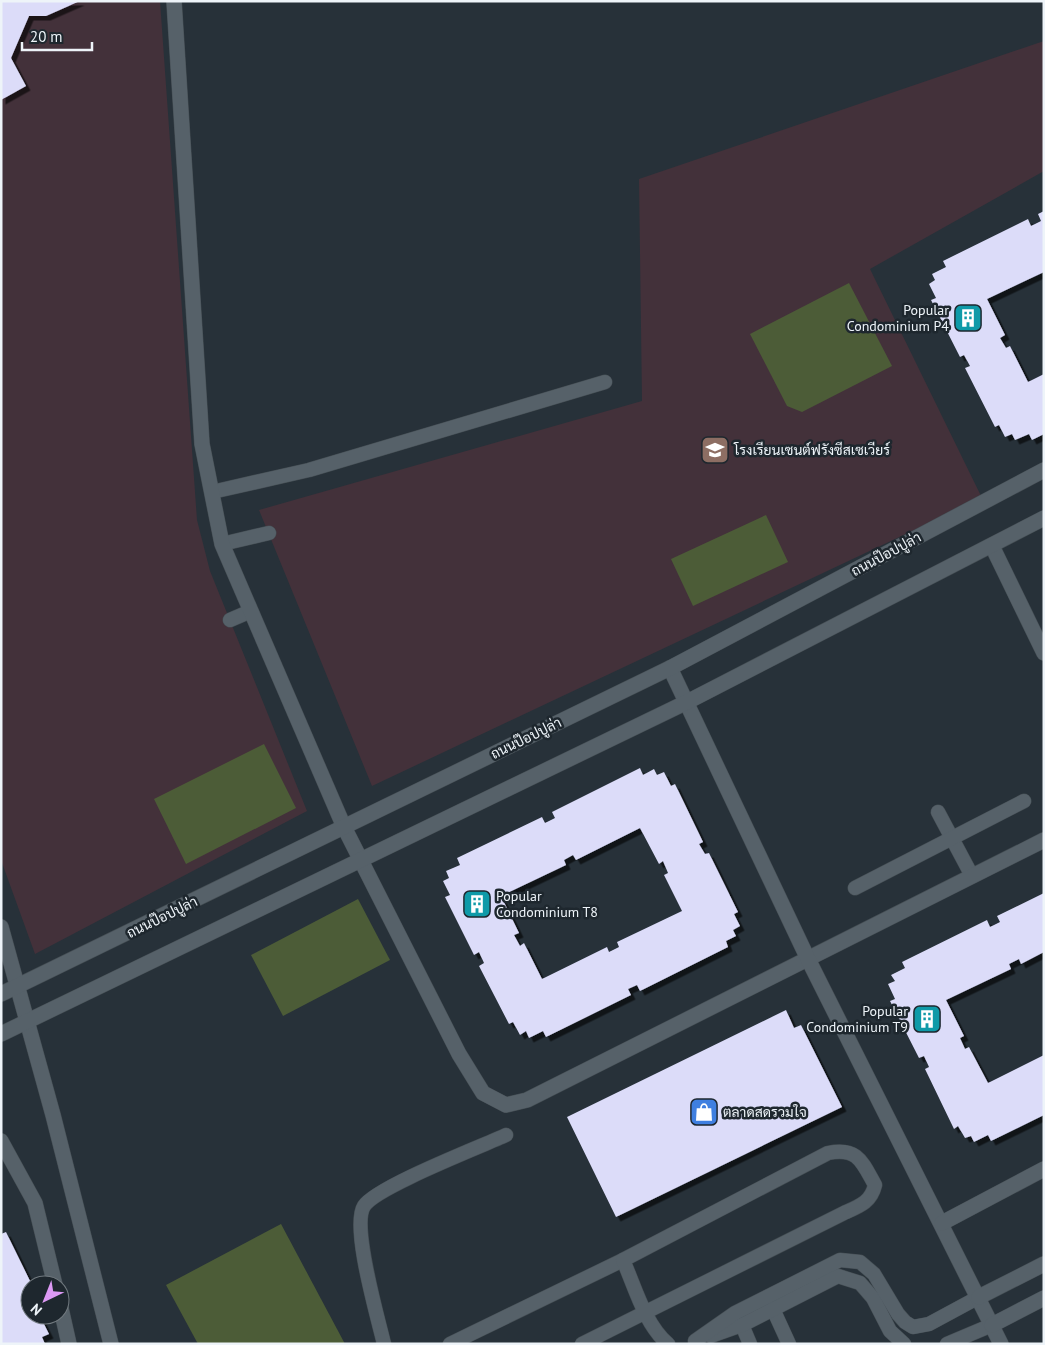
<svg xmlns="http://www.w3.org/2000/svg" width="1045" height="1345" font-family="'PT Sans',Sarabun,sans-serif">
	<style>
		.education { fill: #43313a }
		.green { fill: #4c5c37 }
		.building { fill: #dcdcf9; fill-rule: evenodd; filter: url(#shadow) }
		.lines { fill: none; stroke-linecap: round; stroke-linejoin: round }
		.service-casing { stroke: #454e54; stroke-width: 15 }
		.minor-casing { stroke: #454e54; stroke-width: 16 }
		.service { stroke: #566169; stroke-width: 14 }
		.minor { stroke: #566169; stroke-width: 15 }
		.labels { text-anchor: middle; stroke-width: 5; stroke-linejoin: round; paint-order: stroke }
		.poi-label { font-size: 14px; fill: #eef4f9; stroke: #1e272e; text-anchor: start }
		.street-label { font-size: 14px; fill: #eef4f9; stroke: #1e272e }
	</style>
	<defs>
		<filter id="shadow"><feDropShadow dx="4.5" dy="4.5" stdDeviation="0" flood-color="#0009"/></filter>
	</defs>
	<rect width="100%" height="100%" fill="#273139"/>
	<g class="education">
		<path d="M1 1H160L197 520 210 571 307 811 35 954 1 860Z"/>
		<path d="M1044 41V171L870 269 982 498 372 786 259 510 642 401 639 179Z"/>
	</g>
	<g class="green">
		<path d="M849 283 892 366 802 412 787 406 750 334Z"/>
		<path d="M766 515 788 562 693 606 671 559Z"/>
		<path d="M264 744 296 808 186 864 154 799Z"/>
		<path d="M358 899 390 960 283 1016 251 955Z"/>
		<path d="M281 1224 345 1344H198L166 1285Z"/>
	</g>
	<g class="building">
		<path d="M1 1H80L46 16H29L11 58 26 86 1 100Z"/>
		<path d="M1044 211V272L987 299 1005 335 1000 338 1006 348 1010 346 1028 382 1044 374V434L1032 440 1029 434 1015 440 1012 434 1005 437 999 425 995 427 965 368 970 366 964 355 960 357 931 300 936 298 929 284 935 280 932 274 946 267 943 261 1028 219 1031 226 1041 221 1038 214Z"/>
		<path d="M640 768 643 775 654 769 657 775 664 772 671 786 675 784 703 842 699 844 705 854 709 853 738 912 734 914 740 926 733 930 736 936 726 941 728 947 640 991 637 985 628 989 631 995 546 1037 543 1031 529 1038 526 1031 520 1035 513 1022 509 1024 479 966 484 963 479 952 474 955 445 897 450 895 443 881 449 878 446 871 460 865 457 858 542 817 545 823 555 818 552 812ZM640 828 659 864 663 861 668 873 664 875 682 911 617 942 619 947 609 952 607 947 542 979 524 943 520 946 514 935 519 933 501 896 566 865 564 860 573 855 576 860Z"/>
		<path d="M1044 893V952L1021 964 1019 959 1009 964 1011 969 946 1000 964 1036 960 1038 965 1049 969 1047 988 1083 1044 1055V1115L991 1141 988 1135 974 1142 971 1136 965 1138 958 1126 954 1129 925 1069 929 1067 924 1056 919 1058 890 1001 895 999 888 984 895 981 891 975 905 968 902 962 987 920 990 927 1000 922 997 916Z"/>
		<path d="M786 1010 794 1028 801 1025 842 1107 616 1217 567 1117Z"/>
		<path d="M6 1232 32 1285H30V1315H47L48 1317 42 1320 49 1334 42 1337 45 1344H1V1234Z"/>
	</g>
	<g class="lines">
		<defs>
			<g id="service">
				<path d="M212 492 309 470 605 382"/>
				<path d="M222 544 269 533"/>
				<path d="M230 620 251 611"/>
				<path d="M938 812 972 876"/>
				<path d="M855 888 1024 801"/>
				<path d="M773 1309 789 1344"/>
				<path d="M742 1325 750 1344"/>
				<path d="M711 1336 742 1325 838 1276 860 1283 873 1298 890 1331 904 1344"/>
				<path d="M695 1341 735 1313 840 1260 860 1262 874 1274 898 1314 905 1322 913 1327 929 1324 979 1297"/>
				<path d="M384 1344C378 1318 351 1226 364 1206 376 1187 480 1147 506 1135"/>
				<path d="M450 1344 623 1260"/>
				<path d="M582 1344 844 1213C860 1206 871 1202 875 1185 862 1162 858 1147 828 1153L623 1260C635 1287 645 1325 668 1344"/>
				<path d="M947 1344 992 1325"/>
			</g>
			<g id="minor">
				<path d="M174 1 202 444 222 544 344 827 459 1054 483 1093 506 1105 527 1100 1044 840"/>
				<path d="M992 546 1044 653"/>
				<path d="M670 668 808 959 1001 1344"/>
				<path d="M1 927 53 1115 111 1344"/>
				<path d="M1 994 670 668 1044 470"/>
				<path d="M1 1034 687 702 1044 518"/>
				<path d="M1 1141 35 1203 55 1285"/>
				<path d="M942 1223 1044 1169"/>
				<path d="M979 1297 1044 1264"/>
				<path d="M60 1304 69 1344"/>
				<path d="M992 1325 1044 1298"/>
			</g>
		</defs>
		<use href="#service" class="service-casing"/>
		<use href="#minor" class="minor-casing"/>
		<use href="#service" class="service"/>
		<use href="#minor" class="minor"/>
	</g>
	<defs>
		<symbol id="building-square" viewBox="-11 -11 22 22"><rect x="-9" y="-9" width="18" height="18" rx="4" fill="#0f9aa8" stroke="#1e272e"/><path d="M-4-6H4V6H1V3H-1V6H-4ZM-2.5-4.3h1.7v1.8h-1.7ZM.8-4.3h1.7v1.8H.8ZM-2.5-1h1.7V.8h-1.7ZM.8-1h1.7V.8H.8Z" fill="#fff"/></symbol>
		<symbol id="school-square" viewBox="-11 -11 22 22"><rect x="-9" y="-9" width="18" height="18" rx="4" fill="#8d6e63" stroke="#1e272e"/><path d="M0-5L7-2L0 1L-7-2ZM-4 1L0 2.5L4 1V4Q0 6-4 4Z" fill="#fff"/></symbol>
		<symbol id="shop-square" viewBox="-11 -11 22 22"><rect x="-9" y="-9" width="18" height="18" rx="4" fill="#3f7fe0" stroke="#1e272e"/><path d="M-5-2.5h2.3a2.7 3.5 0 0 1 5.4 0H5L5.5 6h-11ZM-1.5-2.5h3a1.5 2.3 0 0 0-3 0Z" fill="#fff"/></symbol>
	</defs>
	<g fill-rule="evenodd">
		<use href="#building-square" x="952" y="302" width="32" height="32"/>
		<use href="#school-square" x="699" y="434" width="32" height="32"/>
		<use href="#building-square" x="461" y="888" width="32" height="32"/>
		<use href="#building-square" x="911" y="1003" width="32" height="32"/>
		<use href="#shop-square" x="688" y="1096" width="32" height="32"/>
	</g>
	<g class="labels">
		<g class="poi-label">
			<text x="949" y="315" text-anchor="end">Popular<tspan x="949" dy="16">Condominium P4</tspan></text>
			<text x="734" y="455">โรงเรียนเซนต์ฟรังซีสเซเวียร์</text>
			<text x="496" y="901">Popular<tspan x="496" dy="16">Condominium T8</tspan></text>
			<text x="908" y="1016" text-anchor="end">Popular<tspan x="908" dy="16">Condominium T9</tspan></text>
			<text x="723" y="1117">ตลาดสดรวมใจ</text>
		</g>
		<g class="street-label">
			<text transform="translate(886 554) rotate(-28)" y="5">ถนนป๊อปปูล่า</text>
			<text transform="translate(526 738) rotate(-26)" y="5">ถนนป๊อปปูล่า</text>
			<text transform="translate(162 917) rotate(-26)" y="5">ถนนป๊อปปูล่า</text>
		</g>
	</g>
	<rect width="1045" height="1345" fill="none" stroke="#eef4f9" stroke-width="5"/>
	<g transform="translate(45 1300) rotate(223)"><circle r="24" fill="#1e272e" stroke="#71797f"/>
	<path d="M0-4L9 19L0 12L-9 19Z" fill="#dc99f4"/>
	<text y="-8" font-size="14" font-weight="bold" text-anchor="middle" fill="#eef4f9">N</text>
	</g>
	<path d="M22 42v8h70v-8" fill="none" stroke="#eef4f9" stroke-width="2.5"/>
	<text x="30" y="42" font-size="15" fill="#eef4f9" stroke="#1e272e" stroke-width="4" paint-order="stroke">20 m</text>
</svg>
